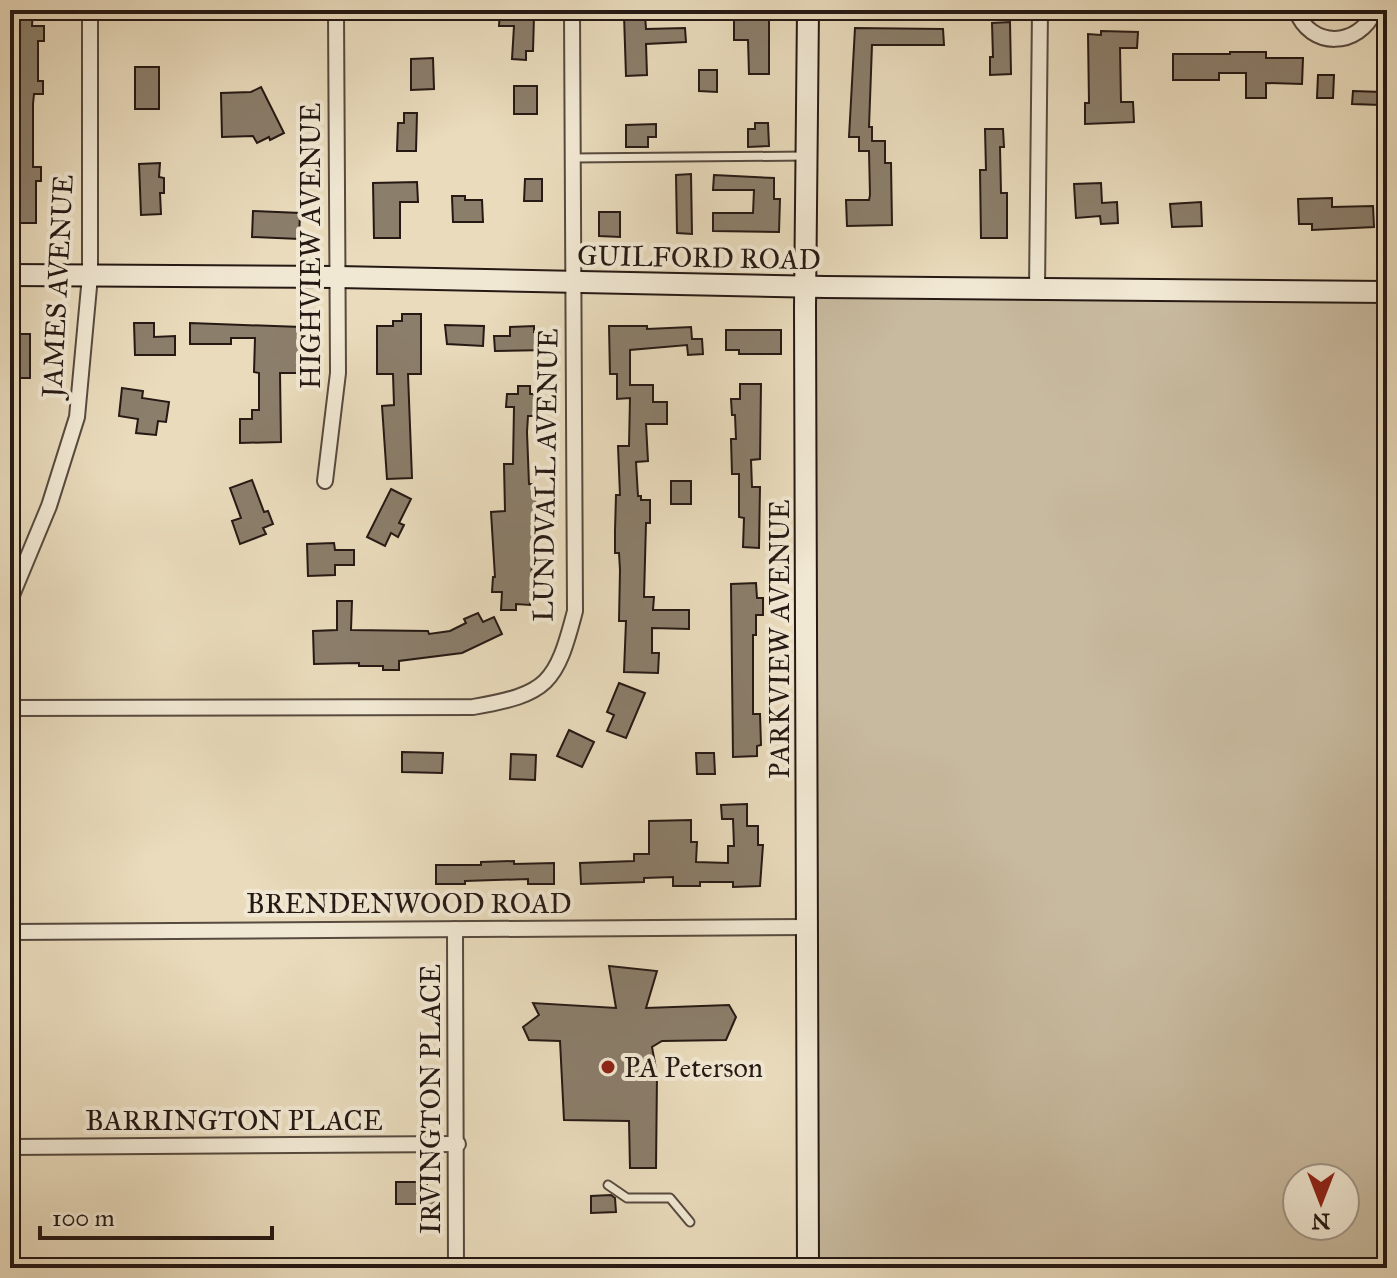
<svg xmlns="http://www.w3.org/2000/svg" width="1397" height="1278" font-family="'IM FELL Great Primer',serif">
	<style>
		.green { fill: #c8ba9f; stroke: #776a5a; stroke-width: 2; fill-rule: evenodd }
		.building { fill: #8b7e6b; stroke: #261914; stroke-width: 2 }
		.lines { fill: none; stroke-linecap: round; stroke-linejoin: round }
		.lane-casing { stroke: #574a3e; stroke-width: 11 }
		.street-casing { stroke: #574a3e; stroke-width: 18 }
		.secondary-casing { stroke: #261914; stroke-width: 24 }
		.lane { stroke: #f1e8d3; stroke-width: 7 }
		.street { stroke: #f1e8d3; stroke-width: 14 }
		.secondary { stroke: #f1e8d3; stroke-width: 20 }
		.poi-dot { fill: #8f2418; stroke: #f1e8d3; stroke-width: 3 }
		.labels { text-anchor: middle; stroke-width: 8; stroke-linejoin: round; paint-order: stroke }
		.street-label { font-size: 28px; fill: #261914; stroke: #f1e8d3 }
		.poi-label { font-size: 28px; fill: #261914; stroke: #f1e8d3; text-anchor: start }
	</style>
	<rect width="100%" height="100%" fill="#e9dbbc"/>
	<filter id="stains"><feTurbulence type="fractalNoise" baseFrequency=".0025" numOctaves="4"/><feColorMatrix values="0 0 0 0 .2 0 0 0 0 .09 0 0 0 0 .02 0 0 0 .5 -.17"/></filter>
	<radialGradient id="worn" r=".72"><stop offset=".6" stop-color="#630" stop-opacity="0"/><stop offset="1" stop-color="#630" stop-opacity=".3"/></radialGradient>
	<path class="green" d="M809 297 1387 302V1268H815L818 963 805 307ZM1297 1178H1345V1226H1297Z"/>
	<g class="building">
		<path d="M12 10H33L32 26H44V41H38V81H43V94H34L33 104V167H41V181H36V223H15V215H10V200H17V152H11L10 128V81H18V40H12Z"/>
		<path d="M500 10H518V16H534L533 51H526V60L512 59 514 26H499Z"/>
		<path d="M645 14 646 29 685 28 686 42 646 44 647 75 626 76 624 15Z"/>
		<path d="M769 18V74H749L748 40H734V19Z"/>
		<path d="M1010 22 1011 74 990 75V57H993L992 23Z"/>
		<path d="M855 28 943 29 944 45H872L869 127H872V141H885V163H891L892 225 847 226 846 200H869L870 195 869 151H859V137H849Z"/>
		<path d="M1101 31 1138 32 1137 48H1120L1121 102H1133L1134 122 1085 124V103H1089L1088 34 1101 35Z"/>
		<path d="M1230 52H1266V58H1303L1302 84 1266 83V98H1246V73H1219V80H1173V54H1230Z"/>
		<path d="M433 58 434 89 411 90V59Z"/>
		<rect x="135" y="67" width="24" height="42"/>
		<path d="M699 70H717V92L699 91Z"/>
		<path d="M1318 75H1334L1333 98H1317Z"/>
		<rect x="514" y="86" width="23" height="28"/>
		<path d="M261 87 284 133 270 140 269 137 257 143 253 136 222 137 221 93 251 92Z"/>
		<path d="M1353 91 1382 92 1381 105 1352 104Z"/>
		<path d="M404 113H417L416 151H397L398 123H404Z"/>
		<path d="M755 123H768L769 146 748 147V129H755Z"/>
		<path d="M656 124V137H648V147H626V125Z"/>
		<path d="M985 129H1003L1004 147H1000L1001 193H1007V238H981L980 170H986Z"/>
		<path d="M160 163 159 177 164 178V193H160L161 214 141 215 139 164Z"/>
		<path d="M691 174 692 234 677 233 676 175Z"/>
		<path d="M714 175 774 178V199H780L779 232 713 231V213H753L754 190H713Z"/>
		<path d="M525 179H542V201H524Z"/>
		<path d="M417 182 418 202H400V238H374L373 183Z"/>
		<path d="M1101 183 1102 203 1117 202 1118 223 1101 224 1100 216 1076 218 1074 184Z"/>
		<path d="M452 196H465V200H482L483 222H453Z"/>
		<path d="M1332 198V207L1373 206 1374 227 1312 230V224H1299L1298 199Z"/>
		<path d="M1201 202 1202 226 1172 227 1170 204Z"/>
		<path d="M253 211 300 213 299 239 252 237Z"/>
		<path d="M599 212H620V237L599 236Z"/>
		<path d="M402 314H421V374H408L412 478 387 479 382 406 394 405 393 374H377V326H393V321H402Z"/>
		<path d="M134 323H154V337L175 336V355H135Z"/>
		<path d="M190 323 301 327 300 373H280L281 442 240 443V419H252V410H259V373L254 372 255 338H231V344H190Z"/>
		<path d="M445 325 484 326 483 346 447 344Z"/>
		<path d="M534 326V332H548V350L495 351 494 336H510V327Z"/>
		<path d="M609 326H647V329L691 327 692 339H702L703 354 688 355 687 345 630 350V385H653V402H667V424H646L648 461 636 462 638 496H641V500H650V523H646L644 597H654L653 610H689V629L652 628V653H659L658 673 624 672 626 621H619L620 570 619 553H615V531L616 495H620L618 446H629L630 398 617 399V374H610Z"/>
		<path d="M726 330H781V354H739V350H726Z"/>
		<rect x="10" y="334" width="20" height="44"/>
		<path d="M740 384H761L760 459 751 460 752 487H760L759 548 743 547 744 518 739 517V474H732L731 439H736L735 415H732L731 399H740Z"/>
		<path d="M518 386H530V394H536V416H528L527 432 529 484H535L537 563H532L530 605 516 604V610H501L502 592H492L493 577H495L491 512 505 511 504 464H513L514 407H506L507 394H518Z"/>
		<path d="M122 388 143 391 142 398 169 402 166 422 158 421 156 435 136 433 138 419 119 416Z"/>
		<path d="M252 480 264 512 268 511 273 524 263 528 266 534 240 544 232 521 241 518 230 488Z"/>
		<rect x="671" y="481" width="20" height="23"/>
		<path d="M391 489 411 499 399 523 404 525 398 537 391 533 385 546 367 537Z"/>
		<path d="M334 543 335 550H354V565H335V575L308 576 307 544Z"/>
		<path d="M756 583 757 598H763V615H756V635H753V714H760L761 745 757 746V756L733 757 731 584Z"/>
		<path d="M337 601H352L351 630 428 631 429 634 450 631 466 623 464 619 478 613 483 622 494 617 502 634 462 653 399 661V670H383V666H359V663L314 664 313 631 337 630Z"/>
		<path d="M619 683 645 693 626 738 607 731 614 715 607 712Z"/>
		<path d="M569 730 594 742 582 767 557 756Z"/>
		<path d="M402 752 443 753 442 773 402 772Z"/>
		<path d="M696 753H714L715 774H697Z"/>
		<path d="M511 754 536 755 535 780 510 779Z"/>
		<path d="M747 804V826H758V845H763L760 886 733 887V882H700V886H673V877L644 878V882L581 884 580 863 634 861V854H649V821L691 820V842H697L696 862 728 863V846H734L733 819H722L721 805Z"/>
		<path d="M514 861V864L554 863V884H528V879L465 881V884H436V865H481V862Z"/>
		<path d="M609 966 657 971 646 1008 729 1005 736 1017 726 1040 662 1041 652 1047 657 1074 656 1168H630L629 1121 564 1120 560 1041 529 1040 523 1027 539 1015 533 1003 616 1008Z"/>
		<path d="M396 1182H427V1199H439V1212H422V1204H396Z"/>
		<path d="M611 1195 615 1198 616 1212 591 1213V1196Z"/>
	</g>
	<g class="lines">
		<defs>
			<g id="lane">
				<path d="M573 158 806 156"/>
				<path d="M608 1185 627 1198H670L690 1222"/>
			</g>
			<g id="street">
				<path d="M1296 10C1310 49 1359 48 1375 10"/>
				<path d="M1037 289 1040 10"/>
				<path d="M325 481 338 373 336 10"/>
				<path d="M10 600 49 506 77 417 90 276V10"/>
				<path d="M10 708 473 707C548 694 556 684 575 611L572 10"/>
				<path d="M455 929 456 1268"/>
				<path d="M10 932 808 927"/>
				<path d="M10 1147 458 1144"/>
			</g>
			<g id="secondary">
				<path d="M808 10 805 307 808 1268"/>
				<path d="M10 275 338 277 825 287 1387 292"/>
			</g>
		</defs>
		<use href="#lane" class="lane-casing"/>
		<use href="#street" class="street-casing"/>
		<use href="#secondary" class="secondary-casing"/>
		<use href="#lane" class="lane"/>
		<use href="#street" class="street"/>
		<use href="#secondary" class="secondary"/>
	</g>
	<circle class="poi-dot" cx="608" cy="1067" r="8"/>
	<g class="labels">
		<g class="street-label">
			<text transform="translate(310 246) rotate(-90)" y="10">HIGHVIEW AVENUE</text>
			<text transform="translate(699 257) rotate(1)" y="10">GUILFORD ROAD</text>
			<text transform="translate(57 286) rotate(-87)" y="10">JAMES AVENUE</text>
			<text transform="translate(545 475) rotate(-89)" y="10">LUNDVALL AVENUE</text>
			<text transform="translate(779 639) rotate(-90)" y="10">PARKVIEW AVENUE</text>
			<text x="409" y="913">BRENDENWOOD ROAD</text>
			<text transform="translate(430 1099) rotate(-90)" y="10">IRVINGTON PLACE</text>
			<text x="234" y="1130">BARRINGTON PLACE</text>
		</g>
		<g class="poi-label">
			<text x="624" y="1077">PA Peterson</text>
		</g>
	</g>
	<rect width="1397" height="1278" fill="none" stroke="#e9dbbc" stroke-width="40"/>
	<rect x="12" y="12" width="1373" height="1254" fill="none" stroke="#261914" stroke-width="4"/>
	<rect x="20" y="20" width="1357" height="1238" fill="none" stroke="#261914" stroke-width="2"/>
	<g transform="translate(1321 1202) rotate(180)"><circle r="38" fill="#f1e8d3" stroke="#a09587" stroke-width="2"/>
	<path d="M0-6L14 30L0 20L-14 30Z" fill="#8f2418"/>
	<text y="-12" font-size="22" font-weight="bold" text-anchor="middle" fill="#261914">N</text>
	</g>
	<path d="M40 1226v12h232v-12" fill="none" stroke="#261914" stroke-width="4"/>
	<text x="52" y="1226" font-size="24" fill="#261914" stroke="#f1e8d3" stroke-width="6" paint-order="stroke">100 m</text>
	<rect width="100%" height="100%" filter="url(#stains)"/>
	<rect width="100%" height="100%" fill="url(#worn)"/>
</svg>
